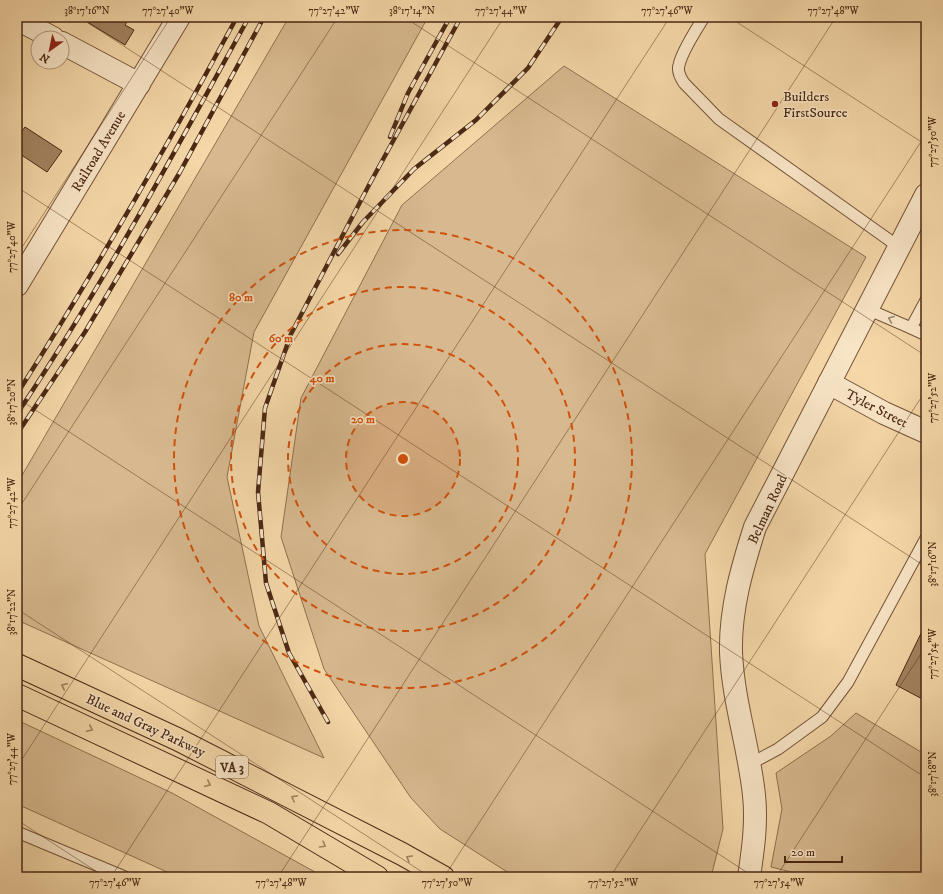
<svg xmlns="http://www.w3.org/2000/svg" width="943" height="894" font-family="'IM FELL DW Pica',serif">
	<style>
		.green { fill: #d8b98f; stroke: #917052 }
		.building { fill: #a38361; stroke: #4a2814 }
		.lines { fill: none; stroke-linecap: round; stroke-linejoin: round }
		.lane-casing { stroke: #755439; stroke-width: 13 }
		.street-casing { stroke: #755439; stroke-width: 24 }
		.highway-casing { stroke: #4a2814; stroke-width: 24 }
		.lane { stroke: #f8e5c6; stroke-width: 11 }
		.street { stroke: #f8e5c6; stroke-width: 22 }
		.highway { stroke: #f5d7a8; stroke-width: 22 }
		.rail-casing { stroke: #4a2814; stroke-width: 4.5 }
		.rail { stroke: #f8e5c6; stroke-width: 3; stroke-dasharray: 9; stroke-linecap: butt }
		.oneway { stroke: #a1866d }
		.oneway2 { stroke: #a0805e }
		.ticks { fill: none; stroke: #4a2814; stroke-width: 1; stroke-opacity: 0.45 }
		.ring { fill: none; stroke: #d0520d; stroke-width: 2; stroke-dasharray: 7 5 }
		.poi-dot { fill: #8f2418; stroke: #f8e5c6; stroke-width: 1.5 }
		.labels { text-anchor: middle; stroke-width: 3; stroke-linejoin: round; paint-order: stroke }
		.shield { fill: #f8e5c6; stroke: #7e6149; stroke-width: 1 }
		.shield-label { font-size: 13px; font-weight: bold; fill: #4a2814 }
		.poi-label { font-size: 14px; fill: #4a2814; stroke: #f8e5c6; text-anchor: start }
		.street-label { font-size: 14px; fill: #4a2814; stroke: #f8e5c6 }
		.centre { fill: #d0520d; stroke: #f8e5c6; stroke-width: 2 }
		.ring-label { font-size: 12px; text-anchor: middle; font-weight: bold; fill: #d0520d; stroke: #f8e5c6; stroke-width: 3; stroke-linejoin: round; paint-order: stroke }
		.neatline { fill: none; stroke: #4a2814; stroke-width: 1.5 }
		.ticks-label { font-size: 10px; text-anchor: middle; fill: #4a2814 }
	</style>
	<rect width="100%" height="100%" fill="#f5d7a8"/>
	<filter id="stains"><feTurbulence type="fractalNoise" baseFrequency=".005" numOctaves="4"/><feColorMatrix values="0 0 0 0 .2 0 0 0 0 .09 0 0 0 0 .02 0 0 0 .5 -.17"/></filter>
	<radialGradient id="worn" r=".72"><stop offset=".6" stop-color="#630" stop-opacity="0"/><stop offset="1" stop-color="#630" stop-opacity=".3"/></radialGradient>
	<g class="green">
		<path d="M289 17H428L254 332 227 477 259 626 324 758 17 620V484Z"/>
		<path d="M564 66 866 257 705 554 723 829 711 877H515L440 829 411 798 324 669 281 537 301 398 402 205Z"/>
		<path d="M856 713 926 755V877H811L771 867 782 809 776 773 831 736Z"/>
		<path d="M17 720 172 793 324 877H178L17 804Z"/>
	</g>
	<g class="building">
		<path d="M79 17H130L125 25 134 30 125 45Z"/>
		<path d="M25 127 62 151 47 172 17 152V138Z"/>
		<path d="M926 623V701L896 685Z"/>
	</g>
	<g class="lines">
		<defs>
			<g id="lane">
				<path d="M704 17C696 30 682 51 679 65 677 71 680 77 684 83L719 119 899 247"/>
				<path d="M867 309 911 328 926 300"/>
				<path d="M911 328 926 335"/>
				<path d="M750 764 778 749 822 717 848 682 926 538"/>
				<path d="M17 832 125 877"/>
			</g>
			<g id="street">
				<path d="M17 19 53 38"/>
				<path d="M62 43 139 84"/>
				<path d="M17 285 179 17"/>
				<path d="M829 383 884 413 926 432"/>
				<path d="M749 877C753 850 757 823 754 795 749 747 733 701 731 652 730 609 742 568 755 527L926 195"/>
			</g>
			<g id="highway">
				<path d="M17 665 177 739 402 854 443 877"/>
				<path d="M17 695 269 813 377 877"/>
			</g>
		</defs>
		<use href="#lane" class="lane-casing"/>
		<use href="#street" class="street-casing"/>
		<use href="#highway" class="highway-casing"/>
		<use href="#lane" class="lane"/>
		<use href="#street" class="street"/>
		<use href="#highway" class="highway"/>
		<defs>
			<g id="rail">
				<path d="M390 137 408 93 450 17"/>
				<path d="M338 254 363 222 414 169 476 120 528 68 562 17"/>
				<path d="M17 394C95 271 168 145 237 17"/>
				<path d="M17 414C102 287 175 151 249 17"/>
				<path d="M17 434 85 332 180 172 264 17"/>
				<path d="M328 722 289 653 266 583 258 492 265 408 291 334 369 185 461 17"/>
			</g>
		</defs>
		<use href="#rail" class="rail-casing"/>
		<use href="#rail" class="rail"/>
	</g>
	<defs><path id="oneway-chevron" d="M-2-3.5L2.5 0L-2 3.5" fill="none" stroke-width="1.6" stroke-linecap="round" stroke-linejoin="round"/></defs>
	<use class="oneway" href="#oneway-chevron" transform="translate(891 319) rotate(-157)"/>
	<g class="oneway2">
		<use href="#oneway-chevron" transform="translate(64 686) rotate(-155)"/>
		<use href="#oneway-chevron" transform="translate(90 729) rotate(25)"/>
		<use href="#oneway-chevron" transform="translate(208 784) rotate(25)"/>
		<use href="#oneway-chevron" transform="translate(294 798) rotate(-153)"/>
		<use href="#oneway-chevron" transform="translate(323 845) rotate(31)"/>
		<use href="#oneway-chevron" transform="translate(409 858) rotate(-150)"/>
	</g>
	<path class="ticks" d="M79 17 926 567M404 17 926 356M729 17 926 145M17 187 926 778M17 255 171 17M17 398 754 877M17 511 338 17M17 609 430 877M17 767 504 17M17 820 105 877M111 877 670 17M278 877 836 17M444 877 926 134M610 877 926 390M776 877 926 646"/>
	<circle cx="403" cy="459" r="57" fill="#d0520d" fill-opacity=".12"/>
	<g class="ring">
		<circle cx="403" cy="459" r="57"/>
		<circle cx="403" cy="459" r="115"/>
		<circle cx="403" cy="459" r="172"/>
		<circle cx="403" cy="459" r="229"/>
	</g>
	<circle class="poi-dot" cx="775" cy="104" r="4"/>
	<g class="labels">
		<rect class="shield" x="216" y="756" width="32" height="22" rx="3"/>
		<g class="shield-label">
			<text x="232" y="772">VA 3</text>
		</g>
		<g class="poi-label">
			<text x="783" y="101">Builders<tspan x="783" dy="16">FirstSource</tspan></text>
		</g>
		<g class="street-label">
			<text transform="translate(98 151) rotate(-59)" y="5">Railroad Avenue</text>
			<text transform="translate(877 408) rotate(27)" y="5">Tyler Street</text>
			<text transform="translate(767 509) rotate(-65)" y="5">Belman Road</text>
			<text transform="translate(146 725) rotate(25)" y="5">Blue and Gray Parkway</text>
		</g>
	</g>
	<circle cx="403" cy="459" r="6" class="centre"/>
	<g class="ring-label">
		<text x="241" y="301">80 m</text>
		<text x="281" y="342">60 m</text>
		<text x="322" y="382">40 m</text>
		<text x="363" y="423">20 m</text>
	</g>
	<rect width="943" height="894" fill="none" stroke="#f5d7a8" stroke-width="44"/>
	<g transform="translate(50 50) rotate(213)"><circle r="19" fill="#f8e5c6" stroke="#b2997f"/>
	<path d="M0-3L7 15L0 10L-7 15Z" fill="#8f2418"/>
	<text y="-6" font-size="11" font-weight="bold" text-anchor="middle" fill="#4a2814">N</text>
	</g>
	<path d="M785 856v6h57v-6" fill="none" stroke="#4a2814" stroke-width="2"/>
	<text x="791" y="856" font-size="12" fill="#4a2814" stroke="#f8e5c6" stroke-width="3" paint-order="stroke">20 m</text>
	<rect x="22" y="22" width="899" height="850" class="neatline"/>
	<g class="ticks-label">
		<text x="87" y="14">38°17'16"N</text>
		<text x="168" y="14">77°27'40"W</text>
		<text x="334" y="14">77°27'42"W</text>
		<text x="412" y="14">38°17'14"N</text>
		<text x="501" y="14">77°27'44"W</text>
		<text x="667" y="14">77°27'46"W</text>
		<text x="833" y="14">77°27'48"W</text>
		<text transform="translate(932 142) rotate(-90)" y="4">77°27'50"W</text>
		<text transform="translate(11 247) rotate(-90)" y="4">77°27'40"W</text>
		<text transform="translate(932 398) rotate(-90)" y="4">77°27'52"W</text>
		<text transform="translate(11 402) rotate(-90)" y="4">38°17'20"N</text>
		<text transform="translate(11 503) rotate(-90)" y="4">77°27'42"W</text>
		<text transform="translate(932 564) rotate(-90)" y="4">38°17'16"N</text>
		<text transform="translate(11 612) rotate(-90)" y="4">38°17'22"N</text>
		<text transform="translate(932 654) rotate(-90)" y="4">77°27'54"W</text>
		<text transform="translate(11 759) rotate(-90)" y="4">77°27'44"W</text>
		<text transform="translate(932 774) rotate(-90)" y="4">38°17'18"N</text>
		<text x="115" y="886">77°27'46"W</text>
		<text x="281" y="886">77°27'48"W</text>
		<text x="447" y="886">77°27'50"W</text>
		<text x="613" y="886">77°27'52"W</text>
		<text x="779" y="886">77°27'54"W</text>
	</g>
	<rect width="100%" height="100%" filter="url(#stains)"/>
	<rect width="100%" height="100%" fill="url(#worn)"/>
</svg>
